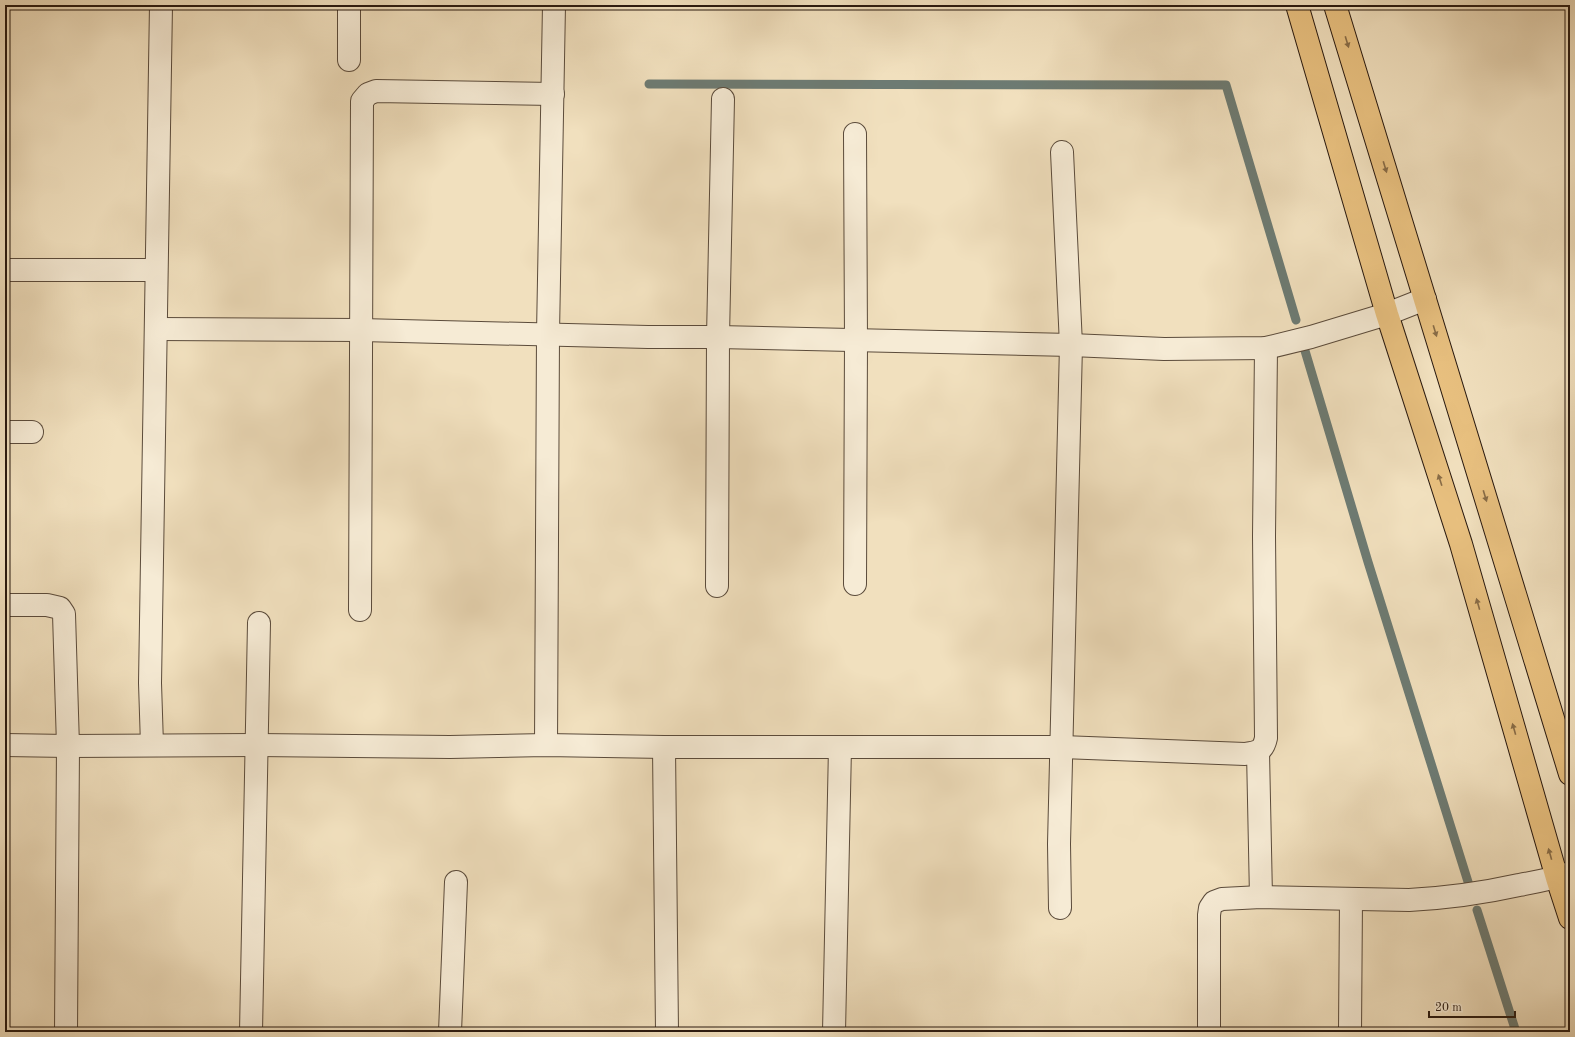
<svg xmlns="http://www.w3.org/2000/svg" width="1575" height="1037" font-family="'Old Standard TT',serif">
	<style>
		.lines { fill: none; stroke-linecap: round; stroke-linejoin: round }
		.stream { stroke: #6d7b73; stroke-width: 9 }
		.lane-casing { stroke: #5b4b3b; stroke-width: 14 }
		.street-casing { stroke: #5b4b3b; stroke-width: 24 }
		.highway-casing { stroke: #29190f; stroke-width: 24 }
		.lane { stroke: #f6ebd5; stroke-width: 12 }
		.street { stroke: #f6ebd5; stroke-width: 22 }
		.highway { stroke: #e8c07f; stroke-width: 22 }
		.oneway { fill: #886c47 }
	</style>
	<rect width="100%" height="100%" fill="#f1e0be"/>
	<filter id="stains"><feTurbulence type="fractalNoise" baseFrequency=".005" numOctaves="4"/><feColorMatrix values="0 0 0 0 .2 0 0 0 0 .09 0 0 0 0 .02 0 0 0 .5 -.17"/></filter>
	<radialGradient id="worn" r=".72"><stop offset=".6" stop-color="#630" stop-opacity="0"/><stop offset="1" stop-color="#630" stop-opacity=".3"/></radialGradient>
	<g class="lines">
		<g class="stream">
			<path d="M649 84 1226 85 1296 320"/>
			<path d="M1303 344 1368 562 1469 885"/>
			<path d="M1477 910 1516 1032"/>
		</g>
		<defs>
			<path id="lane" d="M1555 726H1570"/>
			<g id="street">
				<path d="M349 60V5"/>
				<path d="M5 270H156"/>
				<path d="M157 329 361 330 648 337H718L1071 345 1164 349 1266 348 1311 337 1387 314 1425 299"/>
				<path d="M5 432H32"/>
				<path d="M855 584 856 341 855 134"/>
				<path d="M717 586 718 337 723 99"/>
				<path d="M5 605H47L60 608 64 614 68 746 66 1032"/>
				<path d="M360 610 362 101 368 94 376 91 553 94"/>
				<path d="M5 745 68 746 257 745 450 747 546 745 664 747H1062L1245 754C1257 752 1263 752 1266 738L1264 536 1266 348"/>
				<path d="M152 745 150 683 161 5"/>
				<path d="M546 745 548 334 554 5"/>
				<path d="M664 747 667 1032"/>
				<path d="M1258 752 1261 897"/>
				<path d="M1060 908 1059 844 1071 345 1062 152"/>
				<path d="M251 1032 259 623"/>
				<path d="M450 1032 456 882"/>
				<path d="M834 1032 840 747"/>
				<path d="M1209 1032V915L1210 908 1214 902 1222 899 1261 897 1409 900C1446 898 1483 893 1519 885 1536 882 1553 879 1570 873"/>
				<path d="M1350 1032 1351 899"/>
			</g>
			<g id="highway">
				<path d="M1297 5 1387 314 1461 544 1557 878 1570 918"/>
				<path d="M1335 5 1570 774"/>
			</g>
		</defs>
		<use href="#lane" class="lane-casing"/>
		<use href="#street" class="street-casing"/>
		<use href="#highway" class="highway-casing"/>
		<use href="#lane" class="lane"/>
		<use href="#street" class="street"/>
		<use href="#highway" class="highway"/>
	</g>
	<defs><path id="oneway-solid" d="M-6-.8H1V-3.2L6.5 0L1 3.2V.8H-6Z"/></defs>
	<g class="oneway">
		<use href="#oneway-solid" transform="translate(1347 42) rotate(73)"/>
		<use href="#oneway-solid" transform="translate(1385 167) rotate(73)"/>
		<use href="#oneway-solid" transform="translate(1435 331) rotate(73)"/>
		<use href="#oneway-solid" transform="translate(1440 480) rotate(-108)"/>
		<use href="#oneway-solid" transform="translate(1485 496) rotate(73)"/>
		<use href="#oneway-solid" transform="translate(1478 604) rotate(-106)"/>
		<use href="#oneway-solid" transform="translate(1514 729) rotate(-106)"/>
		<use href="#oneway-solid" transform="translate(1550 854) rotate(-106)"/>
	</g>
	<rect width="1575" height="1037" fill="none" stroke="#f1e0be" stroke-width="20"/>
	<rect x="6" y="6" width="1563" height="1025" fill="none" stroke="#29190f" stroke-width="2"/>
	<rect x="10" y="10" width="1555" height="1017" fill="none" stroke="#29190f"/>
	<path d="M1429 1011v6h86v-6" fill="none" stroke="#29190f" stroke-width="2"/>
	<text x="1435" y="1011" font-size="12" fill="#29190f" stroke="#f6ebd5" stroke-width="3" paint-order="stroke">20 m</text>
	<rect width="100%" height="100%" filter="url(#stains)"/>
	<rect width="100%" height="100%" fill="url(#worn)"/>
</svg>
